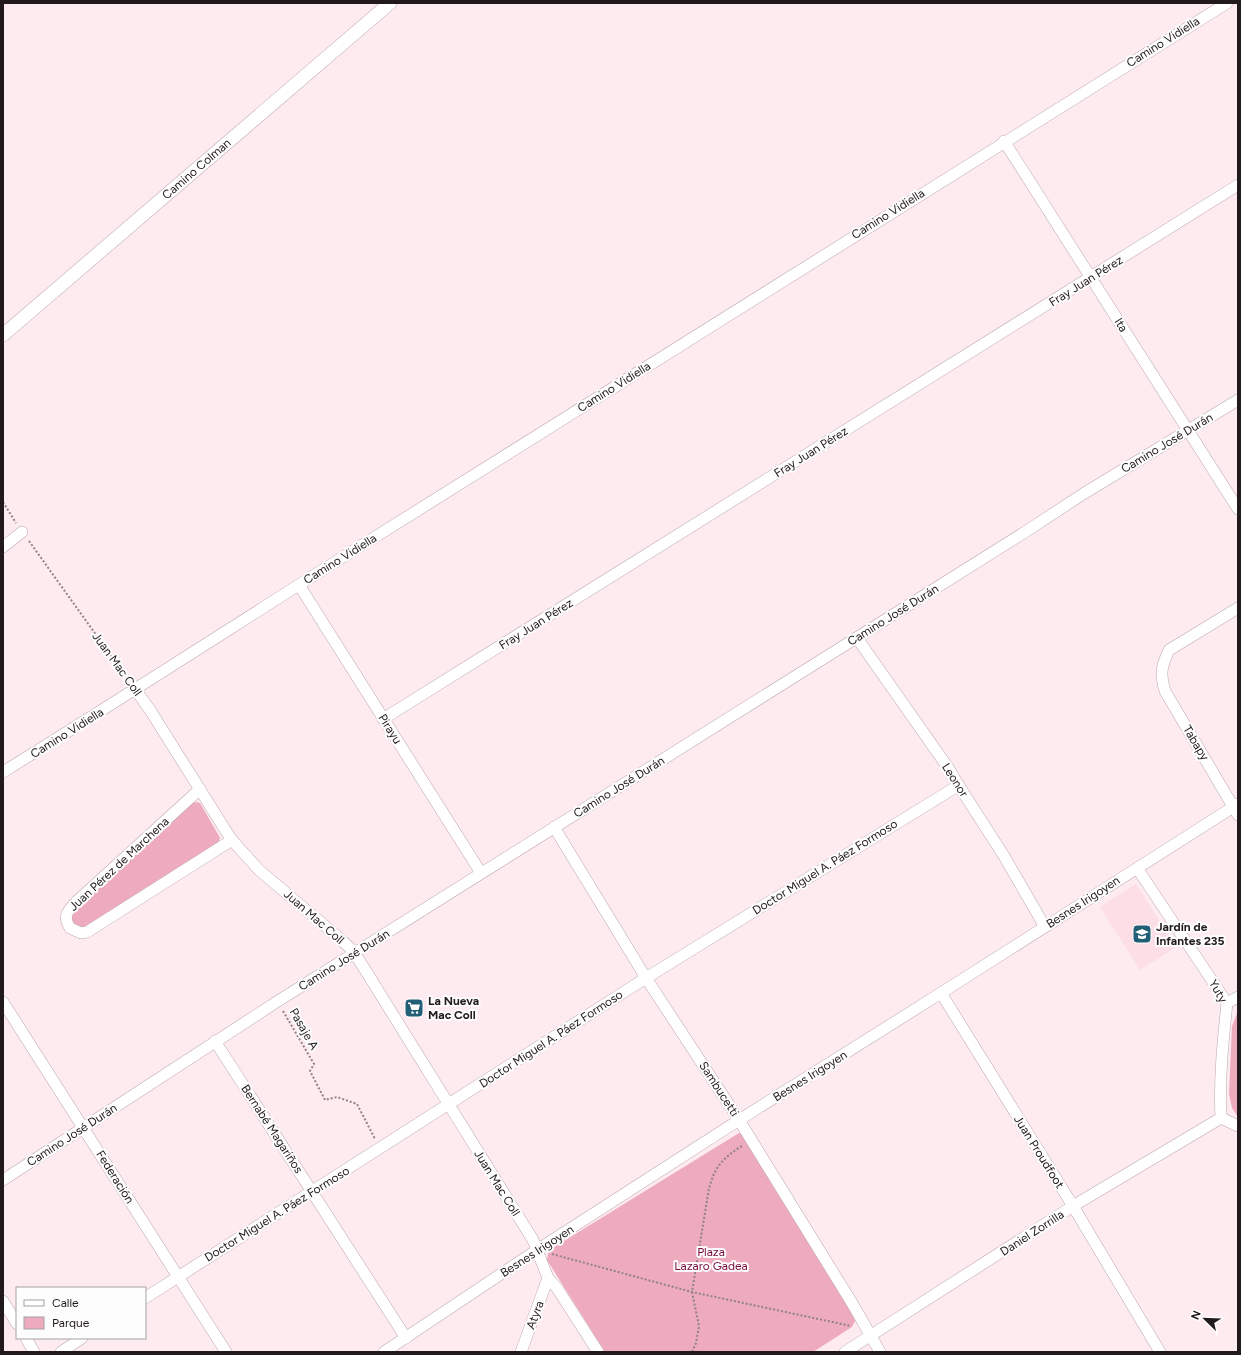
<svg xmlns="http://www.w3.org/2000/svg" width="1241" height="1355" font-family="Figtree,sans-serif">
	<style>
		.built { fill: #fedee6 }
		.green { fill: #eeabbe }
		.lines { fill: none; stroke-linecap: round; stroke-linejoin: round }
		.minor-casing { stroke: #bea8ad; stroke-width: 12 }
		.tertiary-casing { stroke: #bea8ad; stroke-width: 14 }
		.path { stroke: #8f8285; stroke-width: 2; stroke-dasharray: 2 2; stroke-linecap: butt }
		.minor { stroke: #fff; stroke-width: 11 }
		.tertiary { stroke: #fff; stroke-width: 13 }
		.labels { text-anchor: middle; stroke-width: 4; stroke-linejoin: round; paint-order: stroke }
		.street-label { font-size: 12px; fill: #21191b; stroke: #fdfdfd }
		.poi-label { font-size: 12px; font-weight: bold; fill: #21191b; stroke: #fdfdfd; text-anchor: start }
		.park-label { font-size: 12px; fill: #780c3d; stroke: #fdfdfd }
	</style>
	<rect width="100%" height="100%" fill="#fdebef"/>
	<path class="built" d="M1136 884 1176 947 1140 970 1100 907Z"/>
	<g class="green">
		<path d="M197 802 200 803 219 836 220 838 218 843 93 925 81 929C74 925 70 921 72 912L193 803Z"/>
		<path d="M1238 1011V1117L1232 1108 1229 1094 1232 1026Z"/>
		<path d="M739 1133 742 1135 856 1319 852 1327 813 1352H605L547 1260 548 1253 551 1249Z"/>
	</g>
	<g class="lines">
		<defs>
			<g id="minor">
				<path d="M1004 141 1238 509"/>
				<path d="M3 547 22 532"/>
				<path d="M299 585 481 873"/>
				<path d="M1238 608 1169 650C1161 667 1160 674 1165 691L1238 815"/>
				<path d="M857 638 949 769 957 783 1004 856 1045 927"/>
				<path d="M135 689 150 710 231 839 259 870 338 937 350 948 359 960 533 1240 548 1278 557 1288 598 1352"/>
				<path d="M383 719 1238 185"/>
				<path d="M3 772C108 707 212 640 316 574 619 383 922 192 1227 3"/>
				<path d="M200 789 77 901C68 911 62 915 70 928L81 933 87 932 232 840"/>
				<path d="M554 827 646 978 739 1120 852 1303 880 1352"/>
				<path d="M1137 868 1227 1003C1223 1041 1219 1079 1221 1118L1238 1126"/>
				<path d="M941 993 1073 1206 1160 1352"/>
				<path d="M3 1002 226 1352"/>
				<path d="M1227 1003 1238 997"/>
				<path d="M215 1041 406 1338"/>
				<path d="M3 1180 278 1001 1025 532 1083 494 1238 400"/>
				<path d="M145 1298 646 978 959 785"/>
				<path d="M3 1301 17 1324"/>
				<path d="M26 1338 34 1352"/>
				<path d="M61 1352 82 1338"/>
				<path d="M384 1352 537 1250 739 1120 941 993 1238 804"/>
				<path d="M521 1352 548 1278"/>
				<path d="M845 1352 1073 1206 1221 1118"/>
			</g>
			<g id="tertiary">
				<path id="s1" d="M3 335 390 3"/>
			</g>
		</defs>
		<use href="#minor" class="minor-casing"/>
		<use href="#tertiary" class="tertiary-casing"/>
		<g class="path">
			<path d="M3 502 16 523"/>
			<path d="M29 541 129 681"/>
			<path d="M283 1011 314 1064 310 1071 325 1100 337 1097 357 1104 375 1139"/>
			<path d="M552 1254 692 1292 851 1326"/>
			<path d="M692 1352 696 1343 699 1326 692 1292 709 1188C711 1183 712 1177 715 1172 720 1161 732 1152 742 1146"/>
		</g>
		<use href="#minor" class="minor"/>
		<use href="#tertiary" class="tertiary"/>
	</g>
	<defs>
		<symbol id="school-square" viewBox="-11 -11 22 22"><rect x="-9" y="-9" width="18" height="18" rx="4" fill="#215f76" stroke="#fdfdfd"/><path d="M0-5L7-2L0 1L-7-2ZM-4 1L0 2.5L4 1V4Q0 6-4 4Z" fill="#fff"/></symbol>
		<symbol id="supermarket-square" viewBox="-11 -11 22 22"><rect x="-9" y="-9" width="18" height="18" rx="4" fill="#215f76" stroke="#fdfdfd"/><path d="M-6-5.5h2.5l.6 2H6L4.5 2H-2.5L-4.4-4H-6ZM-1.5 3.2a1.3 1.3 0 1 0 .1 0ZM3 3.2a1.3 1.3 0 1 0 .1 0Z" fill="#fff"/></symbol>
	</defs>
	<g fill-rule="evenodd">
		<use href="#school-square" x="1131" y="923" width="22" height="22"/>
		<use href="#supermarket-square" x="403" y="997" width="22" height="22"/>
	</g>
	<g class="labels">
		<g class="street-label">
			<text transform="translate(1163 42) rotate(-32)" y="4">Camino Vidiella</text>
			<text dy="4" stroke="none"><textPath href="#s1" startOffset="255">Camino Colman</textPath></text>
			<text transform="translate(888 214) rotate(-32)" y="4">Camino Vidiella</text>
			<text transform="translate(1086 281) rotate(-32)" y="4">Fray Juan Pérez</text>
			<text transform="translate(1121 325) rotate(58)" y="4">Ita</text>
			<text transform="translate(614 387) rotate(-32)" y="4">Camino Vidiella</text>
			<text transform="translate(1167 443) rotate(-31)" y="4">Camino José Durán</text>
			<text transform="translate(811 452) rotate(-32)" y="4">Fray Juan Pérez</text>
			<text transform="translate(340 559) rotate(-32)" y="4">Camino Vidiella</text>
			<text transform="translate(893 615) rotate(-32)" y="4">Camino José Durán</text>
			<text transform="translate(536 624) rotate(-32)" y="4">Fray Juan Pérez</text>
			<text transform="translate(117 664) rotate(54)" y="4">Juan Mac Coll</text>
			<text transform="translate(390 729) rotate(58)" y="4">Pirayu</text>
			<text transform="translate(67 733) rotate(-32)" y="4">Camino Vidiella</text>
			<text transform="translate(1196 743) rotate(59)" y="4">Tabapy</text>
			<text transform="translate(955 780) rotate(57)" y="4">Leonor</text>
			<text transform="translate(619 787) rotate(-32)" y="4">Camino José Durán</text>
			<text transform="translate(119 864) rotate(-43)" y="4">Juan Pérez de Marchena</text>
			<text transform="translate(825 867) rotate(-32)" y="4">Doctor Miguel A. Páez Formoso</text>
			<text transform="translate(1083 902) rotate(-33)" y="4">Besnes Irigoyen</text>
			<text transform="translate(314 917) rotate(41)" y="4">Juan Mac Coll</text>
			<text transform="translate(344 960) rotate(-32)" y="4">Camino José Durán</text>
			<text transform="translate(1218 991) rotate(60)" y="4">Yuty</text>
			<text transform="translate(304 1029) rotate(60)" y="4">Pasaje A</text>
			<text transform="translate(551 1039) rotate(-33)" y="4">Doctor Miguel A. Páez Formoso</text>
			<text transform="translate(810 1076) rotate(-32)" y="4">Besnes Irigoyen</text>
			<text transform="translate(719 1089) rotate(57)" y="4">Sambucetti</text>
			<text transform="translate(272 1129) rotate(57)" y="4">Bernabé Magariños</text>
			<text transform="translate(72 1135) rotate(-33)" y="4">Camino José Durán</text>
			<text transform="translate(1039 1152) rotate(58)" y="4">Juan Proudfoot</text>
			<text transform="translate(115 1177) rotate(58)" y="4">Federación</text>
			<text transform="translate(497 1183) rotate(58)" y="4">Juan Mac Coll</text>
			<text transform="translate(277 1214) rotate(-32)" y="4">Doctor Miguel A. Páez Formoso</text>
			<text transform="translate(1032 1233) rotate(-33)" y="4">Daniel Zorrilla</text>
			<text transform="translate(537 1251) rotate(-33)" y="4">Besnes Irigoyen</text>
			<text transform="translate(535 1315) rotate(-70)" y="4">Atyra</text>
		</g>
		<g class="poi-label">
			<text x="1156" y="931">Jardín de<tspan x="1156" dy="14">Infantes 235</tspan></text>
			<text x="428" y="1005">La Nueva<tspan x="428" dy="14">Mac Coll</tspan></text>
		</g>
		<g class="park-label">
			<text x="711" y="1256">Plaza<tspan x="711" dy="14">Lazaro Gadea</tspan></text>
		</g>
	</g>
	<rect width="1241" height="1355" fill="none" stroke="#21191b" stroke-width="8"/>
	<rect x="16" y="1287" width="130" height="52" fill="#fdfdfd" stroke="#a5a2a3"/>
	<rect x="24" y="1300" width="20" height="6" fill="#ffffff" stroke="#a5a2a3"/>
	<text x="52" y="1307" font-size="12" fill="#21191b">Calle</text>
	<rect x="24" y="1317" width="20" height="12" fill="#eeabbe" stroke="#a5a2a3"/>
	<text x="52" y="1327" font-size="12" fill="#21191b">Parque</text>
	<g transform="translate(1205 1319) rotate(293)" stroke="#fdfdfd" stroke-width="3" paint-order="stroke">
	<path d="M0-3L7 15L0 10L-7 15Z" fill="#21191b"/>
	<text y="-6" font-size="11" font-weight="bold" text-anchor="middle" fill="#21191b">N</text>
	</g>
</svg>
